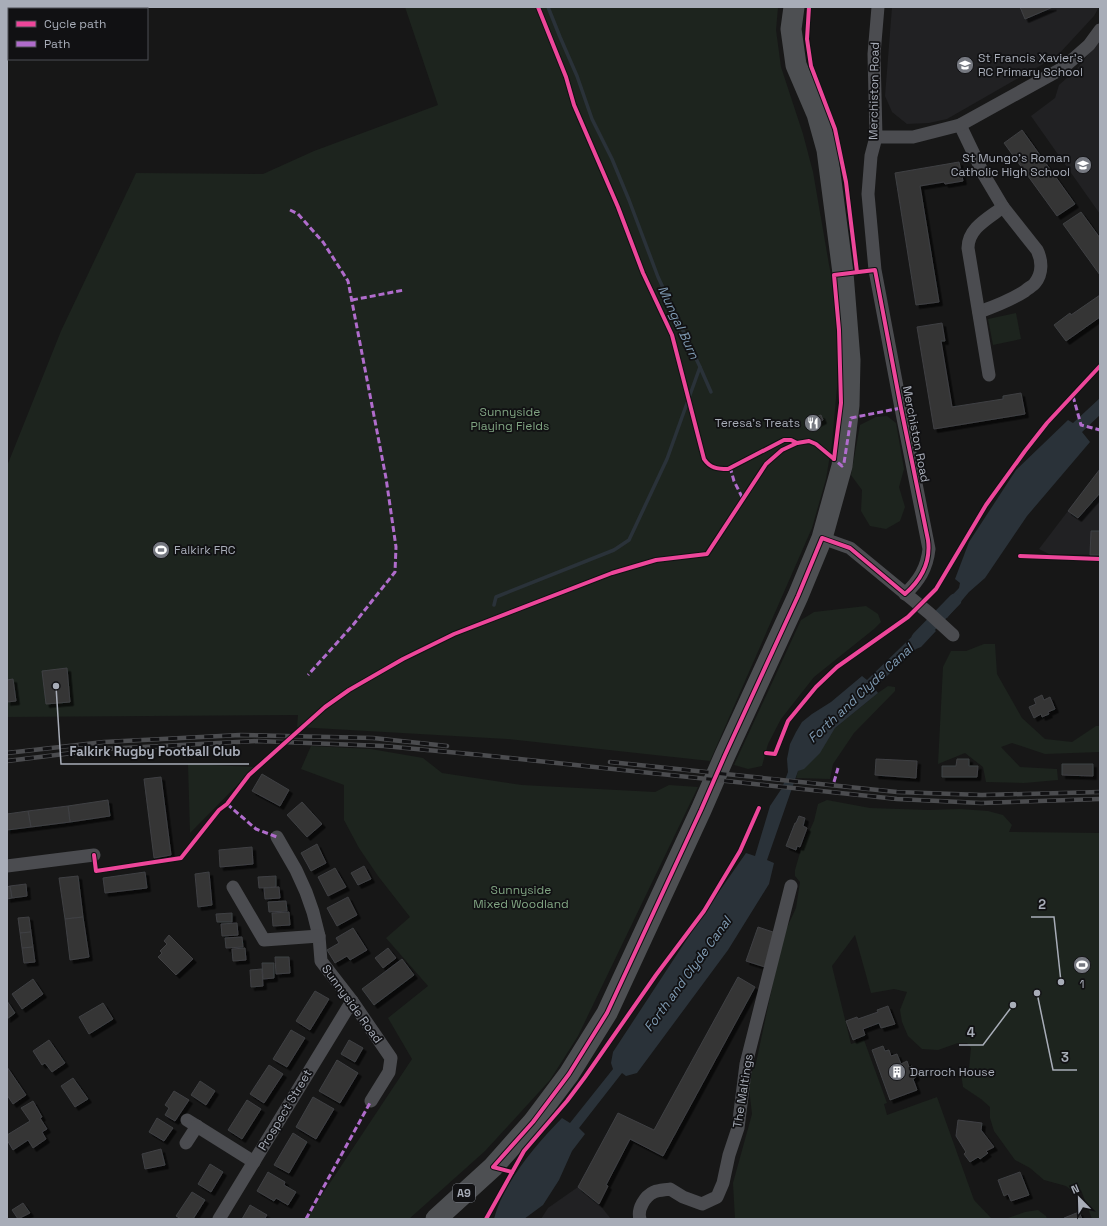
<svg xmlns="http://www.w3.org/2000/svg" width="1107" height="1226" font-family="'Space Grotesk',sans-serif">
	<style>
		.built { fill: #212123 }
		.green { fill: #1d241e }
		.water { fill: #2a3239 }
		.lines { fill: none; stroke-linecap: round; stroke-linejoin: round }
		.stream { stroke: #2a3239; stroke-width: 3.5 }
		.canal { stroke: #2a3239; stroke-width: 13 }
		.building { fill: #353536; stroke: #3f4043; filter: url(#shadow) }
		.minor { stroke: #4b4c50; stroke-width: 13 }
		.primary { stroke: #4d4f52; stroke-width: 21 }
		.rail-casing { stroke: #4b4c4f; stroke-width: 4.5 }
		.rail { stroke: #111113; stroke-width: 3; stroke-dasharray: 9; stroke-linecap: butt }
		.quiet { stroke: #b06ccc; stroke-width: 3; stroke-dasharray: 6 3; stroke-linecap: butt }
		.cycleway-casing { stroke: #111113; stroke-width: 6 }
		.cycleway { stroke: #ed469a; stroke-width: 4 }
		.labels { text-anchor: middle; stroke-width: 3.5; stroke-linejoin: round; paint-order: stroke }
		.shield { fill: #111113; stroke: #7b7e86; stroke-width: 1 }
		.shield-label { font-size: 11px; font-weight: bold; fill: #a8adb8 }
		.poi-label { font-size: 12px; fill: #a8adb8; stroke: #111113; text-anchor: start }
		.street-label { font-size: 12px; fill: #a8adb8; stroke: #111113 }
		.park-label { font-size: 12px; fill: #7fa381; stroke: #111113 }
		.water-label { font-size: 13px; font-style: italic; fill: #7f9bb3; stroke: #111113 }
		.leader { fill: none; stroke: #a8adb8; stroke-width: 1.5 }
		.callout-dot { fill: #a8adb8; stroke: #111113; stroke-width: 1.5 }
		.callout-label { font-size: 13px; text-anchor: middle; font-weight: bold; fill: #a8adb8; stroke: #111113; stroke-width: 3.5; stroke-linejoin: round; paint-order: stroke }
	</style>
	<defs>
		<filter id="shadow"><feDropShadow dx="3.5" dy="3.5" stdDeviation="0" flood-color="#0009"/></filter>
	</defs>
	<rect width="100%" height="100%" fill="#171717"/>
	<g class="built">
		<path d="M892 7H1099L1094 16 1057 56 947 119 929 123 907 124 892 112 885 96Z"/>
		<path d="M1100 39V214L1031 116 1055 98 1059 85 1076 70Z"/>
		<path d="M1100 469V555L1049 554 1039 549Z"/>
		<path d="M578 1187 599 1204 611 1219H541L548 1208Z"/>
	</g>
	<g class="green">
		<path d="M405 7H778L776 30 781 67 803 134 813 172 831 276 837 331V387L832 443 826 479 812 528 710 761 507 739 297 727 298 715 7 717V466L61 331 136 173 263 174 314 151 438 105Z"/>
		<path d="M1016 313 1021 339 993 345 988 319Z"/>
		<path d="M887 416 896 423 904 469 899 487 905 507 900 521 886 529 870 526 861 511 862 490 851 475 860 425 876 417Z"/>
		<path d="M866 606 878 614 881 622 874 629 814 677 781 719 768 744 762 766 748 769 734 765 801 620 814 612Z"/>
		<path d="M984 644H995L997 674 1022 718 1045 739 1072 742 1096 726H1100V752L1045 754 1012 743 1001 747 1020 767 1057 769 1058 780 1024 783 986 782 983 767 965 753 938 764 943 667 951 651H966Z"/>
		<path d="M888 686 895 687V691L854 733 833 764 830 779 796 778 798 771 819 753 835 728 878 693Z"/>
		<path d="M311 746 371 749 423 758 442 773 522 785 655 792 669 785 698 787 578 1036 550 1080 485 1151 409 1219H306L412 1059 388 1018 428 986 386 938 410 917 378 876 359 848 344 820V785L301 769Z"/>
		<path d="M188 764 255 767 190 833Z"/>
		<path d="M827 800 870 808 929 810 960 809 988 811 1003 815 1012 825 1009 832 1100 833V1219H1092L1081 1190 1076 1194 1066 1186 1044 1180 1030 1168 1015 1160 994 1131 990 1118V1107L981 1099 963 1087 961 1073 969 1068 971 1048 967 1043H958L938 1050 922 1049 908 1036 902 1022 900 1010 907 992 894 989 871 993 855 935 832 966 851 1044 864 1040 887 1103 884 1104 887 1115 937 1097 974 1200 992 1219H735L733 1183 752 1114 748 1080 756 1063 783 936 796 908 800 882 795 876V870L801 849 814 821 818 804Z"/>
		<path d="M1038 1210 1046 1216 1047 1219H1005L1025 1212Z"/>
	</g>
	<g class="water">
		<path d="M1100 398V415L1082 432 1090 442 1027 516 985 578 969 592 947 618 939 609 959 588 960 583 955 579 969 542 1016 470 1068 420 1073 423Z"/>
		<path d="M927 622 936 631 921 647 916 649 874 688 878 693 835 728 820 753 804 769 798 771 767 860 774 863 769 884 728 950 637 1073 626 1076 622 1073 579 1128 585 1134 572 1151 559 1180 543 1205 524 1219H494C503 1183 537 1143 562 1118L570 1123 613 1069 611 1063 613 1052 704 913 746 853 755 856 770 806 782 788 788 772 787 759 790 744 796 732 802 722 812 714 831 702 862 676 867 680Z"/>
	</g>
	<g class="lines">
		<g class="stream">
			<path d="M700 367 711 392"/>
			<path d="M494 605 496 597 614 550 629 540 667 459 700 367 658 277 629 200 612 159 592 119 577 76 560 37 548 7"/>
		</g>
		<path class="canal" d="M918 638 955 600"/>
	</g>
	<g class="building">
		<path d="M1020 7H1053L1025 19Z"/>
		<path d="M1022 130 1075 204 1057 216 1004 143Z"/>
		<path d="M959 162 963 181 945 184 944 182 920 186 939 302 916 305 895 173Z"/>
		<path d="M1081 212 1100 238V275L1063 224Z"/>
		<path d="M1100 295V317L1066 341 1054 325 1070 313 1071 315Z"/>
		<path d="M942 323 945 341H941L952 407 1003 399V396L1021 393 1025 414 934 429 917 327Z"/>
		<path d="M821 415 823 420 811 426 809 420Z"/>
		<path d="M1100 469V493L1078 518 1068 511Z"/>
		<path d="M1091 531H1100V555H1090Z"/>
		<path d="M67 668 70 702 46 704 42 671Z"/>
		<path d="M13 679 16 701 7 702V680Z"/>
		<path d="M1042 695 1044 700 1050 697 1055 709 1048 712 1049 714 1042 717 1041 714 1034 718 1029 707 1036 704 1034 699Z"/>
		<path d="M876 759 917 761 916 778 875 775Z"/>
		<path d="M957 759H969V766H978L977 777H942V766H956Z"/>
		<path d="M1062 764H1093V776L1062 775Z"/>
		<path d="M262 774 289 790 280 806 252 791Z"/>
		<path d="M161 777 171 855 154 858 144 779Z"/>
		<path d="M108 800 110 816 70 822 68 806Z"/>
		<path d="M302 802 322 824 307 837 287 815Z"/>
		<path d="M68 806 70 822 31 827 28 811Z"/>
		<path d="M28 811 31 827 7 830V814Z"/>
		<path d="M799 816 805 818 803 826 807 828 800 847 797 846 796 850 786 846 795 823H796Z"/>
		<path d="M317 844 326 863 311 871 301 853Z"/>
		<path d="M252 847 253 864 220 867 219 850Z"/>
		<path d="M364 866 371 879 358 885 351 873Z"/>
		<path d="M335 868 346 887 328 896 318 877Z"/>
		<path d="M145 872 147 888 105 893 103 878Z"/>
		<path d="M209 872 212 905 198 907 195 874Z"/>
		<path d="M78 876 83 917 65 919 59 878Z"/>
		<path d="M276 876V887L259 888 258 877Z"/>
		<path d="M26 884 27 896 12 898 10 886Z"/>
		<path d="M10 886 12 898 7 899V887Z"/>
		<path d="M279 887 280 898 265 899 264 888Z"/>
		<path d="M348 897 357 915 337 926 327 908Z"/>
		<path d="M286 901 287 911 269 912 268 902Z"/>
		<path d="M289 912 290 925 273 926 272 913Z"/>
		<path d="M232 913V922H217L216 914Z"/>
		<path d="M29 917 31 932 20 933 18 918Z"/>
		<path d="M83 917 89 957 70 960 65 919Z"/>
		<path d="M237 923 238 935 222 936 221 924Z"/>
		<path d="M758 927 776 933 765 967 746 961Z"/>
		<path d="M353 928 367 950 350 960 347 956 335 963 327 950 339 943 336 938Z"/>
		<path d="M31 932 33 947 22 948 20 933Z"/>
		<path d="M169 935 193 959 176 975 158 957 162 953 160 951 167 944 164 941Z"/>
		<path d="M242 937 243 947 226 948 225 938Z"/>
		<path d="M33 947 35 962 24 963 22 948Z"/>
		<path d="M245 948 246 960 233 961 232 949Z"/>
		<path d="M388 948 396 958 383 968 375 958Z"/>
		<path d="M275 957H289L290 973 276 974Z"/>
		<path d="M402 959 414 975 374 1005 362 989Z"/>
		<path d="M262 963H274V978L263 979Z"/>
		<path d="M262 969 263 986 251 987 250 970Z"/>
		<path d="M738 977 755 987 663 1156 630 1139 606 1185 608 1186 599 1204 578 1187 618 1113 654 1130Z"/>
		<path d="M33 979 43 994 22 1009 12 994Z"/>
		<path d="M315 991 329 999 310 1030 296 1021Z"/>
		<path d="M7 1001 15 1013 7 1019Z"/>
		<path d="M103 1003 113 1019 89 1034 79 1017Z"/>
		<path d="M888 1006 895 1024 881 1028 879 1023 863 1029 865 1035 853 1040 846 1021 857 1017 858 1019 878 1012 877 1010Z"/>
		<path d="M291 1030 305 1038 287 1067 273 1059Z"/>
		<path d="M49 1040 65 1063 52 1072 45 1063 42 1065 33 1051Z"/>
		<path d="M349 1040 363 1048 355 1062 341 1054Z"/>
		<path d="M883 1046 885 1051 889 1050 891 1056 897 1054 901 1064 907 1061 909 1067 912 1066 916 1077 913 1079 917 1090 890 1100 872 1050Z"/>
		<path d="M337 1060 358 1073 340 1103 319 1091Z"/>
		<path d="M269 1065 283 1074 264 1103 250 1094Z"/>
		<path d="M7 1067 26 1095 13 1104 7 1095Z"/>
		<path d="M73 1078 88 1099 75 1107 61 1086Z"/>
		<path d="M200 1081 215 1091 206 1105 191 1095Z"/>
		<path d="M174 1091 189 1100 175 1121 165 1115 169 1108 165 1105Z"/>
		<path d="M313 1097 334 1109 316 1139 296 1127Z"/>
		<path d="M247 1100 261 1109 242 1139 228 1130Z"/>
		<path d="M33 1101 42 1117 40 1118 47 1129 42 1132 46 1139 33 1148 28 1140 13 1150 7 1140V1135L30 1121 21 1108Z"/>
		<path d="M157 1118 173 1128 164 1141 149 1132Z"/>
		<path d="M958 1120 982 1123 981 1130 994 1147 986 1151 988 1153 980 1159 978 1157 970 1162 964 1154 966 1152 956 1136Z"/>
		<path d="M293 1133 307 1142 289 1173 274 1165Z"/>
		<path d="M161 1149 165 1165 145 1169 142 1154Z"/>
		<path d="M210 1164 223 1172 211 1192 198 1184Z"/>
		<path d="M268 1172 285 1182 284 1185 296 1192 288 1205 276 1198 274 1201 257 1191Z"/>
		<path d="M1020 1172 1029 1195 1011 1201 1008 1194 1004 1196 998 1180Z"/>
		<path d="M192 1192 205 1200 193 1219H181L176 1216Z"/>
		<path d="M23 1203 30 1213 18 1219 12 1210Z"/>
		<path d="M250 1205 267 1215 265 1218 267 1219H242Z"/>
		<path d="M1079 1212 1082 1219H1065L1064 1218Z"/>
	</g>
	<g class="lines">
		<g class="minor">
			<path d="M878 7 874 54 876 137 871 156 868 194 875 270 901 408 929 549C927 568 919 581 905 594"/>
			<path d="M960 125 984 175 1003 207 1037 250C1042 260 1043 273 1035 283 1033 286 1028 288 1025 291 1011 300 996 306 979 312"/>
			<path d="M876 137H913L960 125 1063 68 1089 45 1100 30"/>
			<path d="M989 375 968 248C968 228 989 218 1003 207"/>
			<path d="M822 538 850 548 929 613 953 635"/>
			<path d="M277 837 296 870 306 892 313 912 319 936 321 961 352 1001 391 1058 389 1072 371 1101"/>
			<path d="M7 866 94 855"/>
			<path d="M233 887 264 940 319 936"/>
			<path d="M187 1120 254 1162"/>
			<path d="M186 1143 197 1126"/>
			<path d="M219 1219 352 1001"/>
			<path d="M640 1219C637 1209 645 1196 654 1192 659 1190 665 1190 670 1189L683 1197 702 1204 717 1197 723 1183 729 1155 738 1128 746 1064 791 886"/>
		</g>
		<path class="primary" d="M436 1219 493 1167 533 1122 569 1074 607 1013 701 810 725 755 798 596 822 538 842 466 849 405 850 360 843 273 827 150 817 114 796 65 791 29 794 7"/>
		<defs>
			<g id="rail">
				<path d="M7 753 104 742 240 735 373 738 447 746"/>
				<path d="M7 761 105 749 257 741 384 746 481 755 897 799 981 803 1100 799"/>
				<path d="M610 762 897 792 982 795 1100 792"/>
			</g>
		</defs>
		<use href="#rail" class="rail-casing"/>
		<use href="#rail" class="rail"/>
		<g class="quiet">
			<path d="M290 210 298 214 323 242 348 281 386 478 396 547 395 572 353 625 308 675"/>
			<path d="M352 300 404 290"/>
			<path d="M1073 396 1081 425 1100 430"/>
			<path d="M831 457 842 466 844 463 851 418 901 408"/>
			<path d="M730 467 734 481 743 499"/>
			<path d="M834 782 838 768"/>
			<path d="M227 804 256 829 277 837"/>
			<path d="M306 1219 371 1101"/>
		</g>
		<defs>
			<g id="cycleway">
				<path d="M538 7 566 77 574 105 618 207 643 273 672 335 704 459C710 468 717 469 728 469L784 440H791L797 443"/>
				<path d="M809 7 807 39 811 66 835 129 846 182 857 272"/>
				<path d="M1020 556 1100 559"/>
				<path d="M766 753 775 754 788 721 816 687 837 667 908 617 936 589 986 505 1025 451 1047 423 1100 366"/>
				<path d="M94 855 96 871 181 858 219 810 227 804 249 775 325 707 349 690 403 659 454 634 612 573 656 560 707 554 766 464 782 450 797 443 809 441 816 444 834 459"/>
				<path d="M512 1172 493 1167 533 1122 569 1074 607 1013 701 810 725 755 798 596 822 538 850 548 905 594C921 580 931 562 928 540L901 408 875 270 834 275 839 330 841 403 834 459"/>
				<path d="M486 1219 524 1151 567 1101 585 1077 656 975 704 911 740 851 759 808"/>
			</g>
		</defs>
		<use href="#cycleway" class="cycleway-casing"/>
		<use href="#cycleway" class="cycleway"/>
	</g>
	<defs>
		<symbol id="school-disc" viewBox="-11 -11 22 22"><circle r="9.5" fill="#757880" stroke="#111113"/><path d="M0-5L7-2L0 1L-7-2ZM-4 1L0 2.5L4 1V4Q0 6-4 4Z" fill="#fff"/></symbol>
		<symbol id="restaurant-disc" viewBox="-11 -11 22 22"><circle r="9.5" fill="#757880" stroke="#111113"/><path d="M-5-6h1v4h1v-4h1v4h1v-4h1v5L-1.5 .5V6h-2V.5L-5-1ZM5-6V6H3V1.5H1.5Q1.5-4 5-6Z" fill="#fff"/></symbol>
		<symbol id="stadium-disc" viewBox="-11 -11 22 22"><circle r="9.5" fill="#757880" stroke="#111113"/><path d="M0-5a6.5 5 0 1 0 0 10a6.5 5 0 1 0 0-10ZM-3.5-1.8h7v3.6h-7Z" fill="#fff"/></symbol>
		<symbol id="building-disc" viewBox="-11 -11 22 22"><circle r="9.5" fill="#757880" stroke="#111113"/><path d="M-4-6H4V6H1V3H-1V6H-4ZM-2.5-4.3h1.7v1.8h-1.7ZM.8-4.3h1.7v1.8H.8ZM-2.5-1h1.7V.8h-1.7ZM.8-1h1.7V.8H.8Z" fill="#fff"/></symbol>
	</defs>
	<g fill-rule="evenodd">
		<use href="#school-disc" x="955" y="55" width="20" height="20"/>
		<use href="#school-disc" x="1073" y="155" width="20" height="20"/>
		<use href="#restaurant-disc" x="803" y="413" width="20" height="20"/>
		<use href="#stadium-disc" x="151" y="540" width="20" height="20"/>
		<use href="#stadium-disc" x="1072" y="955" width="20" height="20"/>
		<use href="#building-disc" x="887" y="1062" width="20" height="20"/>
	</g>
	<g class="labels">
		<rect class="shield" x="453" y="1184" width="22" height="18" rx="3"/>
		<g class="shield-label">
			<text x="464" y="1197">A9</text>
		</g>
		<g class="poi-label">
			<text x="978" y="62">St Francis Xavier's<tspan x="978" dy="14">RC Primary School</tspan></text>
			<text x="1070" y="162" text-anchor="end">St Mungo's Roman<tspan x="1070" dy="14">Catholic High School</tspan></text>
			<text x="800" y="427" text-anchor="end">Teresa's Treats</text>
			<text x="174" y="554">Falkirk FRC</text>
			<text x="1082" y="988" text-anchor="middle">1</text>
			<text x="910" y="1076">Darroch House</text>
		</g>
		<g class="street-label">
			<text transform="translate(874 91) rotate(-89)" y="4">Merchiston Road</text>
			<text transform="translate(916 434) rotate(79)" y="4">Merchiston Road</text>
			<text transform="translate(352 1004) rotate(54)" y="4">Sunnyside Road</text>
			<text transform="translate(743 1091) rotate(-81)" y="4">The Maltings</text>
			<text transform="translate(285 1110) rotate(-59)" y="4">Prospect Street</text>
		</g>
		<g class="park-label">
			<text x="510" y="416">Sunnyside<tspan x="510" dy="14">Playing Fields</tspan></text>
			<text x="521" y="894">Sunnyside<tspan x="521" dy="14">Mixed Woodland</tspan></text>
		</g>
		<g class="water-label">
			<text transform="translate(679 322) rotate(65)" y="5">Mungal Burn</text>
			<text transform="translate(860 693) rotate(-43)" y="5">Forth and Clyde Canal</text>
			<text transform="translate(687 974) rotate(-54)" y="5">Forth and Clyde Canal</text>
		</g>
	</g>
	<path class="leader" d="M56 686L61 764H249M1061 982L1054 917H1031M1013 1005L983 1045H959M1037 993L1053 1070H1077"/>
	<g class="callout-dot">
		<circle cx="56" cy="686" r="4"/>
		<circle cx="1061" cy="982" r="4"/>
		<circle cx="1013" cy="1005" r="4"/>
		<circle cx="1037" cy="993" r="4"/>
	</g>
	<g class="callout-label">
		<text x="155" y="756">Falkirk Rugby Football Club</text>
		<text x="1042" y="909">2</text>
		<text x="971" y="1037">4</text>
		<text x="1065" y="1062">3</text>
	</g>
	<rect width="1107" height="1226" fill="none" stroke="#a8adb8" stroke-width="16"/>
	<rect x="8" y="8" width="140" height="52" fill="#111113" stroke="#4d4f55"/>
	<rect x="16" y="21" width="20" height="6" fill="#ed469a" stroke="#4d4f55"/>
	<text x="44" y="28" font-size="12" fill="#a8adb8">Cycle path</text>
	<rect x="16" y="41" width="20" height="6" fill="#b06ccc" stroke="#4d4f55"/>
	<text x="44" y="48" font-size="12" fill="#a8adb8">Path</text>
	<g transform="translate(1079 1198) rotate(337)" stroke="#111113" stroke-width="3" paint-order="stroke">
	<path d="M0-3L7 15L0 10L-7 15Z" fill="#a8adb8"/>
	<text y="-6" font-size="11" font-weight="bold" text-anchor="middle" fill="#a8adb8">N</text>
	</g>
</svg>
